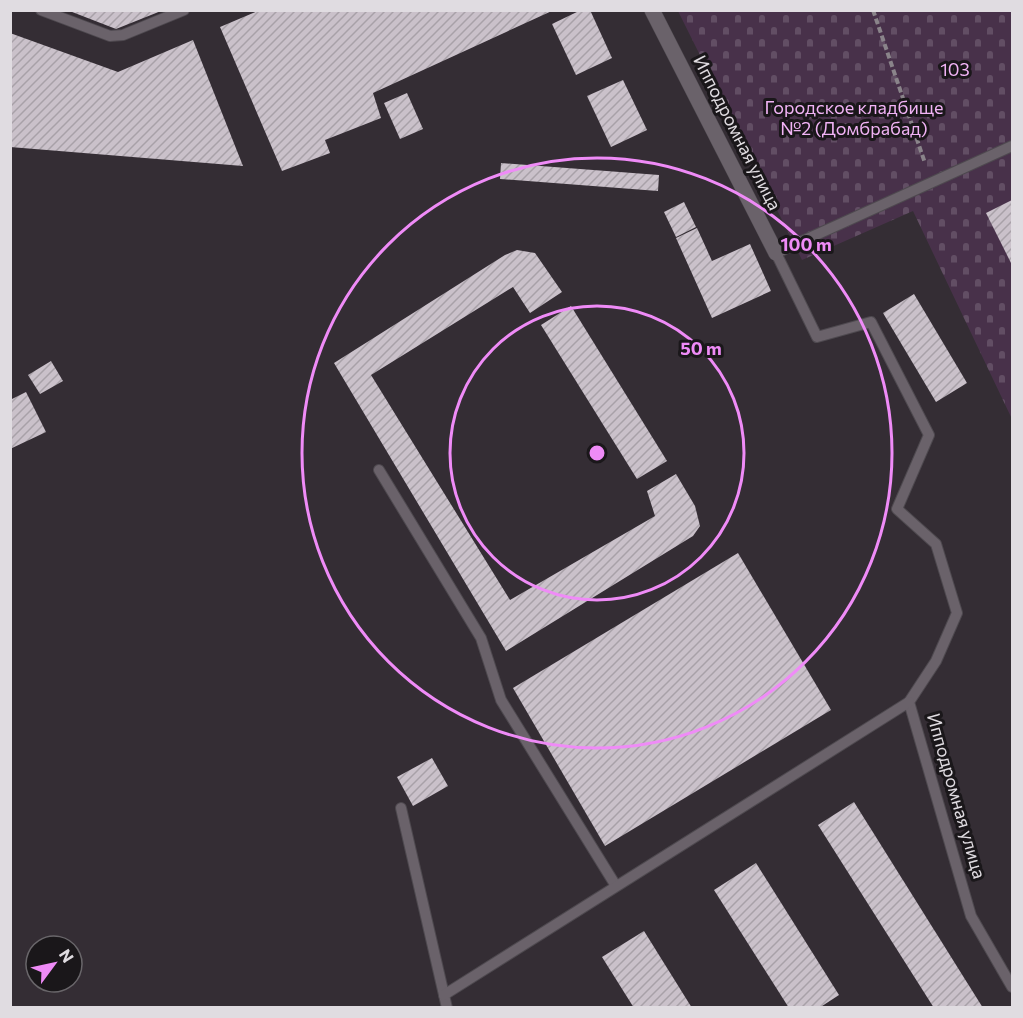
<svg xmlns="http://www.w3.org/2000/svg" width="1023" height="1018" font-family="Commissioner,sans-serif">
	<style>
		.cemetery { fill: url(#cemetery-stones) }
		.building { fill: url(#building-hatch) }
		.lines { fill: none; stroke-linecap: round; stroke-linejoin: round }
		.service-casing { stroke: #4e494f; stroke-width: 12 }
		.minor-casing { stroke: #4e494f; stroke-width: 16 }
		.path { stroke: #8a848a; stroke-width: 4; stroke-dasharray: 6 3; stroke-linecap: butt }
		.service { stroke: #6a626a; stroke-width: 10 }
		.minor { stroke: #6a626a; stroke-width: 15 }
		.ring { fill: none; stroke: #ef8bf7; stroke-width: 3 }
		.labels { text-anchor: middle; stroke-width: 6; stroke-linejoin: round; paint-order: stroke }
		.park-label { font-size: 18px; fill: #f1b3f5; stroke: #1a171a }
		.street-label { font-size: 18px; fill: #e0dce1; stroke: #1a171a }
		.centre { fill: #ef8bf7; stroke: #1a171a; stroke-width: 3 }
		.ring-label { font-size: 18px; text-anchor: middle; font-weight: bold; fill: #ef8bf7; stroke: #1a171a; stroke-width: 6; stroke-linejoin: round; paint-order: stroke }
	</style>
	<defs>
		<pattern id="cemetery-stones" width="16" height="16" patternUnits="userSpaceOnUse" patternTransform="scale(1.5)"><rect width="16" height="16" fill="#48314a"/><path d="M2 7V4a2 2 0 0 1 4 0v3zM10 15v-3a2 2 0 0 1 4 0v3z" fill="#624e64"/></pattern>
		<pattern id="building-hatch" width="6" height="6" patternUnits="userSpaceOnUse" patternTransform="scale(1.5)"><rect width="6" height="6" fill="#cac1ca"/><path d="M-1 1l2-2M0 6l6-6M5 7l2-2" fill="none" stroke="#a8a1a8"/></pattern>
	</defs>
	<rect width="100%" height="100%" fill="#342d34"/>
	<path class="cemetery" d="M678 11H1012V419L913 211 802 260Z"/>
	<g class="building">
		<path d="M67 10H161V11L116 29Z"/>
		<path d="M260 10H554L373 93 381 118 325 140 330 153 282 171 220 27Z"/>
		<path d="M581 10H590L612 58 576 75 552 24Z"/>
		<path d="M10 33 118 72 193 40 243 166 10 147Z"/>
		<path d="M623 80 647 130 611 147 587 96Z"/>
		<path d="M407 93 423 129 400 139 384 103Z"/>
		<path d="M501 163 659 175 658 191 500 179Z"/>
		<path d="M1012 200V265L986 213Z"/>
		<path d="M684 202 696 227 676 237 664 212Z"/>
		<path d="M697 228 712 261 750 244 771 291 712 318 676 238Z"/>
		<path d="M517 250 535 253 562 292 530 313 513 287 371 375 510 600 655 516 647 491 676 474 695 506 700 526 693 536 506 651 334 363 505 255Z"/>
		<path d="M914 294 967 383 936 402 883 313Z"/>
		<path d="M571 306 667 461 637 479 541 325Z"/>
		<path d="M51 361 63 381 40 394 28 375Z"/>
		<path d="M26 392 46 432 10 449V400Z"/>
		<path d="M738 553 831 710 605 846 513 688Z"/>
		<path d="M432 758 448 786 413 806 397 777Z"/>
		<path d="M854 802 983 1008H934L818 825Z"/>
		<path d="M756 863 839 995 819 1008H789L714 890Z"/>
		<path d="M644 931 692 1008H634L602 957Z"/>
	</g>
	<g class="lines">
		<defs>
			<g id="service">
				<path d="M41 10 110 36 123 35 184 10"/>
				<path d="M1012 146 776 253 817 337 871 322 929 435 897 509 936 544 957 613 936 661 909 702 971 916 1012 987"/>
				<path d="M379 470 481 638 501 700 616 886"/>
				<path d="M401 808 447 1008"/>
				<path d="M444 995 909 702"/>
			</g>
			<path id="minor" d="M652 10 776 253"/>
		</defs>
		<use href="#service" class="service-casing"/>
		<use href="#minor" class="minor-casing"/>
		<path class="path" d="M873 10 925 163"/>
		<use href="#service" class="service"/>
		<use href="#minor" class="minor"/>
	</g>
	<g class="ring">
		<circle cx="597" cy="453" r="147"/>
		<circle cx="597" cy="453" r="295"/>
	</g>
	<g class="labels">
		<g class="park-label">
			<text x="955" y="76">103</text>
			<text x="854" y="114">Городское кладбище<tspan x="854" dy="21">№2 (Домбрабад)</tspan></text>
		</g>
		<g class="street-label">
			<text transform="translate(737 133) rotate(63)" y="6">Ипподромная улица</text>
			<text transform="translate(956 796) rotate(74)" y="6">Ипподромная улица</text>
		</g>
	</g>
	<circle cx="597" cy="453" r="9" class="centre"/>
	<g class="ring-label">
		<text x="806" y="251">100 m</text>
		<text x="701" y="355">50 m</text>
	</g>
	<rect width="1023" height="1018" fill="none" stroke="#e0dce1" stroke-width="24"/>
	<g transform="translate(54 964) rotate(57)"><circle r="28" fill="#1a171a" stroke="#69666a" stroke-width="1.5"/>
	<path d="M0-4.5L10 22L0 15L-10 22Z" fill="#ef8bf7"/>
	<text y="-9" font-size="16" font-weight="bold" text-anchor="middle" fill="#e0dce1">N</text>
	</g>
</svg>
